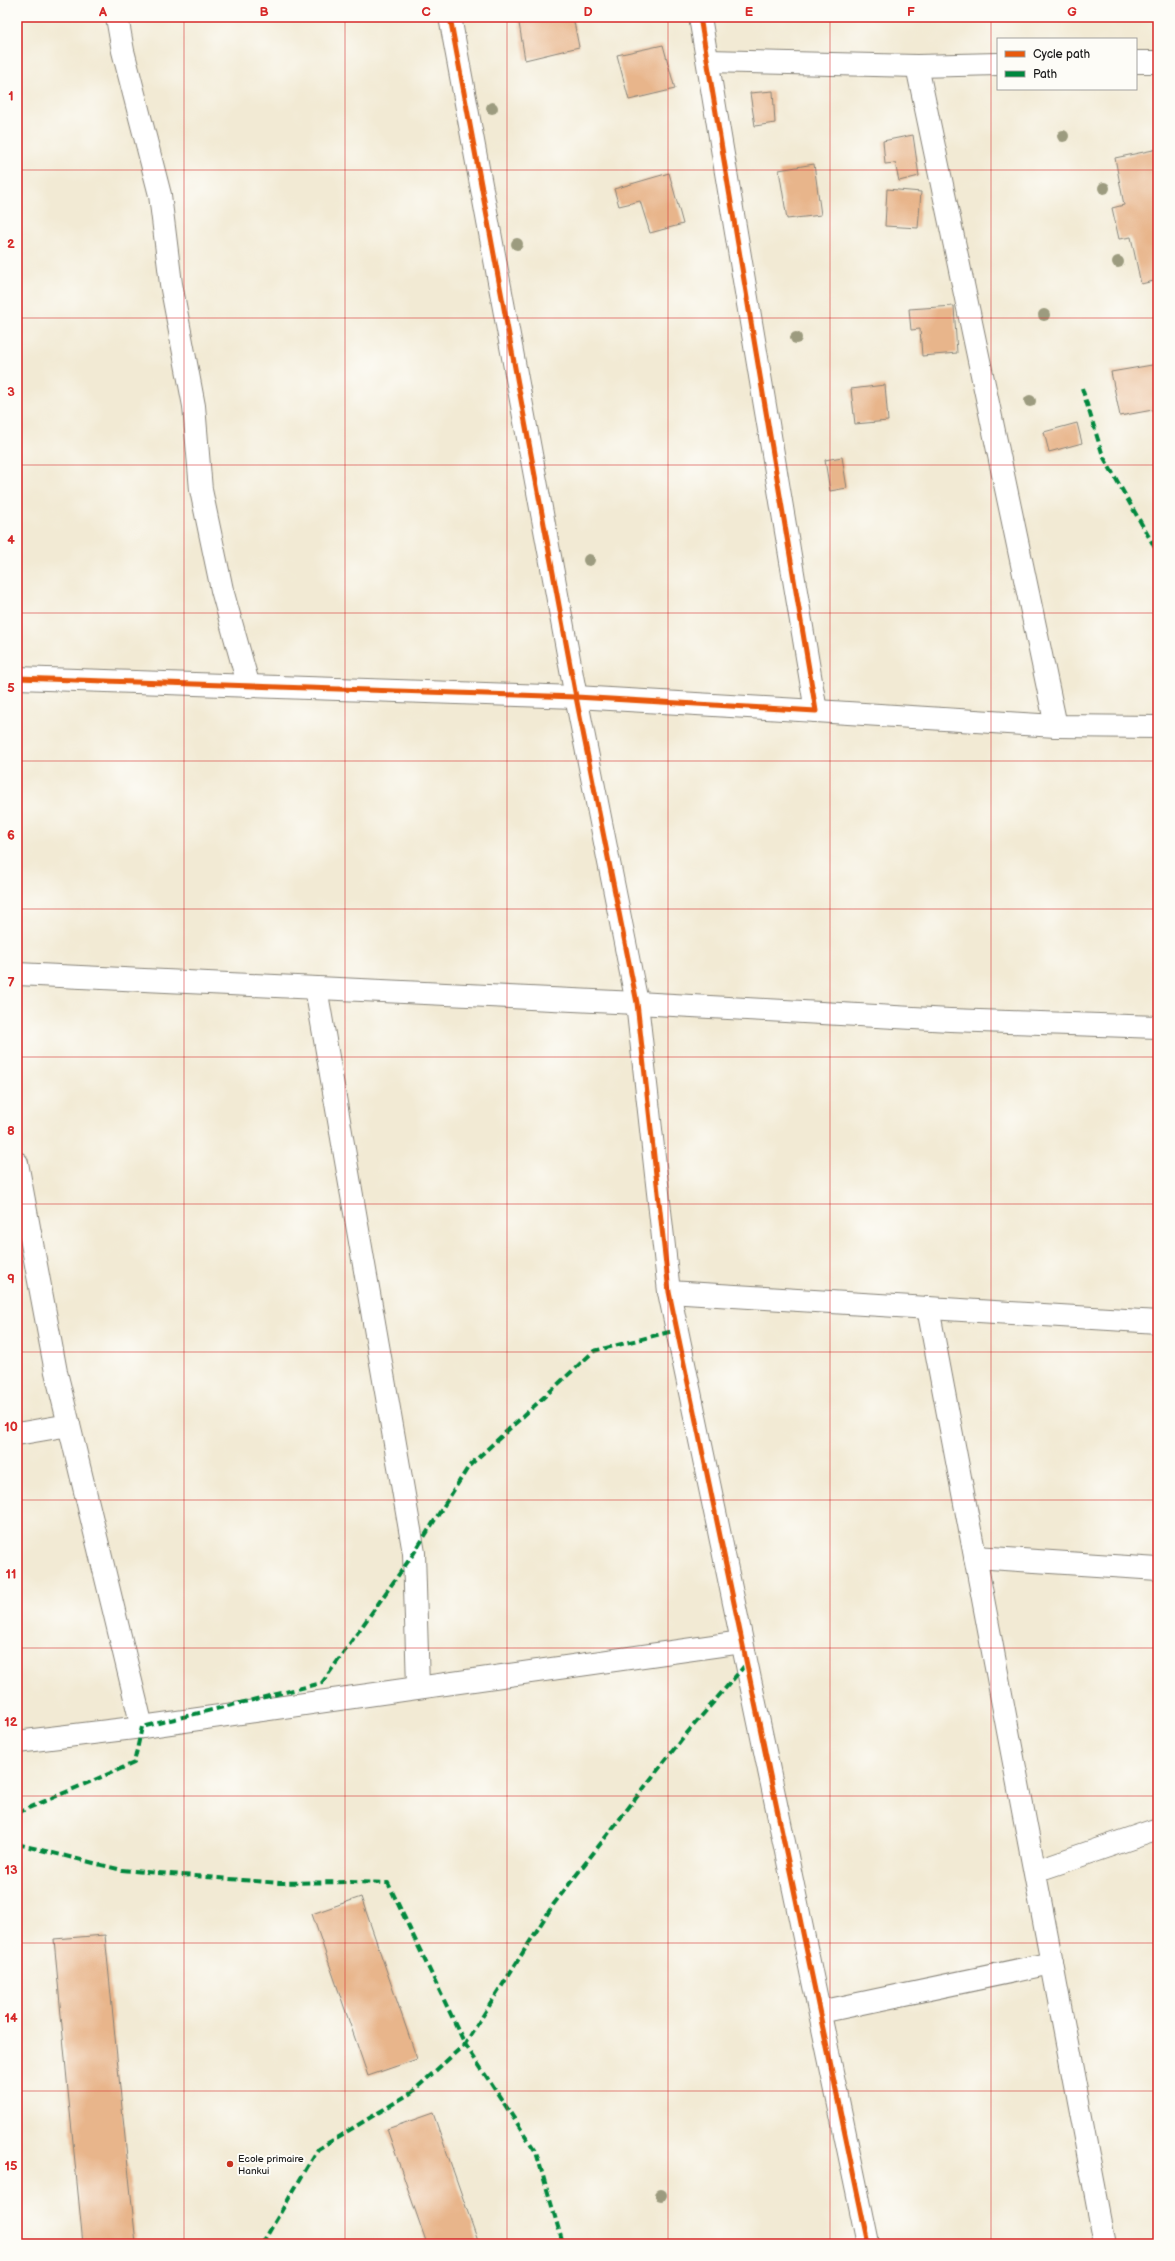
<svg xmlns="http://www.w3.org/2000/svg" width="1175" height="2261" font-family="'Balsamiq Sans',sans-serif">
	<style>
		.building { fill: #e8b58b }
		.lines { fill: none; stroke-linecap: round; stroke-linejoin: round }
		.minor-casing { stroke: #878378; stroke-width: 24 }
		.minor { stroke: #fff; stroke-width: 22 }
		.quiet { stroke: #00873e; stroke-width: 4; stroke-dasharray: 8 4; stroke-linecap: butt }
		.cycleway-casing { stroke: #fdfcf7; stroke-width: 8 }
		.cycleway { stroke: #e8590c; stroke-width: 5 }
		.tree { fill: #9c9b7f }
		.grid { fill: none; stroke: #d62828; stroke-width: 1; stroke-opacity: 0.55 }
		.poi-dot { fill: #c8321e; stroke: #fdfcf7; stroke-width: 1.5 }
		.labels { text-anchor: middle; stroke-width: 4; stroke-linejoin: round; paint-order: stroke }
		.poi-label { font-size: 10px; fill: #1c1c1c; stroke: #fdfcf7; text-anchor: start }
		.neatline { fill: none; stroke: #d62828; stroke-width: 1.5 }
		.grid-label { font-size: 13px; text-anchor: middle; font-weight: bold; fill: #d62828 }
	</style>
	<rect width="100%" height="100%" fill="#fdfcf7"/>
	<filter id="ink" filterUnits="userSpaceOnUse"><feTurbulence type="fractalNoise" baseFrequency=".025" numOctaves="2"/><feDisplacementMap in="SourceGraphic" scale="8" xChannelSelector="R" yChannelSelector="G"/><feConvolveMatrix kernelMatrix="1 2 1 2 8 2 1 2 1" color-interpolation-filters="sRGB"/></filter>
	<filter id="wash" filterUnits="userSpaceOnUse"><feTurbulence type="fractalNoise" baseFrequency=".012" numOctaves="4" result="noise"/><feDisplacementMap in="SourceGraphic" scale="16" xChannelSelector="R" yChannelSelector="G"/><feGaussianBlur stdDeviation="0.9" result="paint"/><feColorMatrix in="noise" values="0 0 0 0 0 0 0 0 0 0 0 0 0 0 0 0 0 1.4 0 .05"/><feComposite in="paint" operator="in"/></filter>
	<g filter="url(#wash)">
		<rect width="100%" height="100%" fill="#f2ead4"/>
		<g id="blocks">
			<g class="building">
				<path d="M518 17H573L579 47 525 60Z"/>
				<path d="M663 45 675 89 629 100 617 55Z"/>
				<path d="M773 91 775 123 755 126 750 93Z"/>
				<path d="M913 135 919 176 899 181 895 163 885 164 883 141Z"/>
				<path d="M1158 149V280L1141 284 1131 237 1119 239 1112 208 1124 205 1115 158Z"/>
				<path d="M814 164 821 215 787 219 779 170Z"/>
				<path d="M669 173 683 224 650 233 640 201 619 206 614 189Z"/>
				<path d="M887 189 921 192 918 228 885 226Z"/>
				<path d="M954 306 957 353 922 356 920 329 911 330 909 309Z"/>
				<path d="M1158 364V409L1120 416 1111 372Z"/>
				<path d="M885 385 888 421 855 424 851 389Z"/>
				<path d="M1077 423 1082 443 1049 452 1044 432Z"/>
				<path d="M842 457 847 488 830 491 825 460Z"/>
				<path d="M361 1897 417 2059 368 2076 312 1914Z"/>
				<path d="M105 1935 123 2118 136 2244H83L68 2091 54 1939Z"/>
				<path d="M433 2113 479 2244H427L387 2129Z"/>
			</g>
		</g>
	</g>
	<g filter="url(#ink)">
		<use href="#blocks" fill-opacity="0" stroke="#878378" stroke-width="1"/>
		<g class="lines">
			<defs>
				<g id="minor">
					<path d="M117 17 123 51 160 195 171 284 194 406 201 490 222 590 249 687"/>
					<path d="M450 17 576 697 637 1003 669 1292 868 2244"/>
					<path d="M708 61 917 66 998 64"/>
					<path d="M1136 62H1158"/>
					<path d="M917 66 1056 726"/>
					<path d="M17 678 576 697 816 711 700 17"/>
					<path d="M816 711 1056 726 1158 727"/>
					<path d="M17 974 637 1003 950 1020 1158 1027"/>
					<path d="M316 988 414 1553 418 1687"/>
					<path d="M17 1163 56 1372 69 1425"/>
					<path d="M669 1292 1158 1322"/>
					<path d="M928 1308 1105 2244"/>
					<path d="M17 1434 69 1425 142 1727 742 1642"/>
					<path d="M975 1557 1158 1569"/>
					<path d="M17 1742 142 1727"/>
					<path d="M1035 1871 1158 1829"/>
					<path d="M820 2012 1052 1963"/>
				</g>
			</defs>
			<use href="#minor" class="minor-casing"/>
			<use href="#minor" class="minor"/>
			<g class="quiet">
				<path d="M1082 388 1103 456 1158 553"/>
				<path d="M17 1813 134 1763 142 1727 322 1683 414 1553 469 1466 594 1351 677 1330"/>
				<path d="M17 1844 122 1870 279 1883 350 1882 388 1883 465 2044 536 2152 563 2244"/>
				<path d="M262 2244 318 2149 411 2093 465 2044 553 1905 681 1740 747 1663"/>
			</g>
			<defs>
				<g id="cycleway">
					<path d="M450 17 576 697 637 1003 669 1292 868 2244"/>
					<path d="M17 678 576 697 816 711 700 17"/>
				</g>
			</defs>
			<use href="#cycleway" class="cycleway-casing"/>
			<use href="#cycleway" class="cycleway"/>
		</g>
		<g class="tree">
			<circle cx="492" cy="108" r="6"/>
			<circle cx="1063" cy="136" r="6"/>
			<circle cx="1104" cy="188" r="6"/>
			<circle cx="517" cy="244" r="6"/>
			<circle cx="1118" cy="262" r="6"/>
			<circle cx="1044" cy="315" r="6"/>
			<circle cx="796" cy="338" r="6"/>
			<circle cx="1030" cy="401" r="6"/>
			<circle cx="589" cy="560" r="6"/>
			<circle cx="661" cy="2195" r="6"/>
		</g>
	</g>
	<path class="grid" d="M184 17V2244M345 17V2244M507 17V2244M668 17V2244M830 17V2244M991 17V2244M17 170H1158M17 318H1158M17 465H1158M17 613H1158M17 761H1158M17 909H1158M17 1057H1158M17 1204H1158M17 1352H1158M17 1500H1158M17 1648H1158M17 1796H1158M17 1943H1158M17 2091H1158"/>
	<circle class="poi-dot" cx="230" cy="2164" r="4"/>
	<g class="labels">
		<g class="poi-label">
			<text x="238" y="2162">Ecole primaire<tspan x="238" dy="12">Hankui</tspan></text>
		</g>
	</g>
	<rect width="1175" height="2261" fill="none" stroke="#fdfcf7" stroke-width="44"/>
	<rect x="997" y="38" width="140" height="52" fill="#fdfcf7" stroke="#a3a29f"/>
	<rect x="1005" y="51" width="20" height="6" fill="#e8590c" stroke="#a3a29f"/>
	<text x="1033" y="58" font-size="12" fill="#1c1c1c">Cycle path</text>
	<rect x="1005" y="71" width="20" height="6" fill="#00873e" stroke="#a3a29f"/>
	<text x="1033" y="78" font-size="12" fill="#1c1c1c">Path</text>
	<rect x="22" y="22" width="1131" height="2217" class="neatline"/>
	<g class="grid-label">
		<text x="103" y="16">A</text>
		<text x="264" y="16">B</text>
		<text x="426" y="16">C</text>
		<text x="588" y="16">D</text>
		<text x="749" y="16">E</text>
		<text x="911" y="16">F</text>
		<text x="1072" y="16">G</text>
		<text x="11" y="100">1</text>
		<text x="11" y="248">2</text>
		<text x="11" y="396">3</text>
		<text x="11" y="544">4</text>
		<text x="11" y="692">5</text>
		<text x="11" y="839">6</text>
		<text x="11" y="987">7</text>
		<text x="11" y="1135">8</text>
		<text x="11" y="1283">9</text>
		<text x="11" y="1431">10</text>
		<text x="11" y="1578">11</text>
		<text x="11" y="1726">12</text>
		<text x="11" y="1874">13</text>
		<text x="11" y="2022">14</text>
		<text x="11" y="2170">15</text>
	</g>
</svg>
